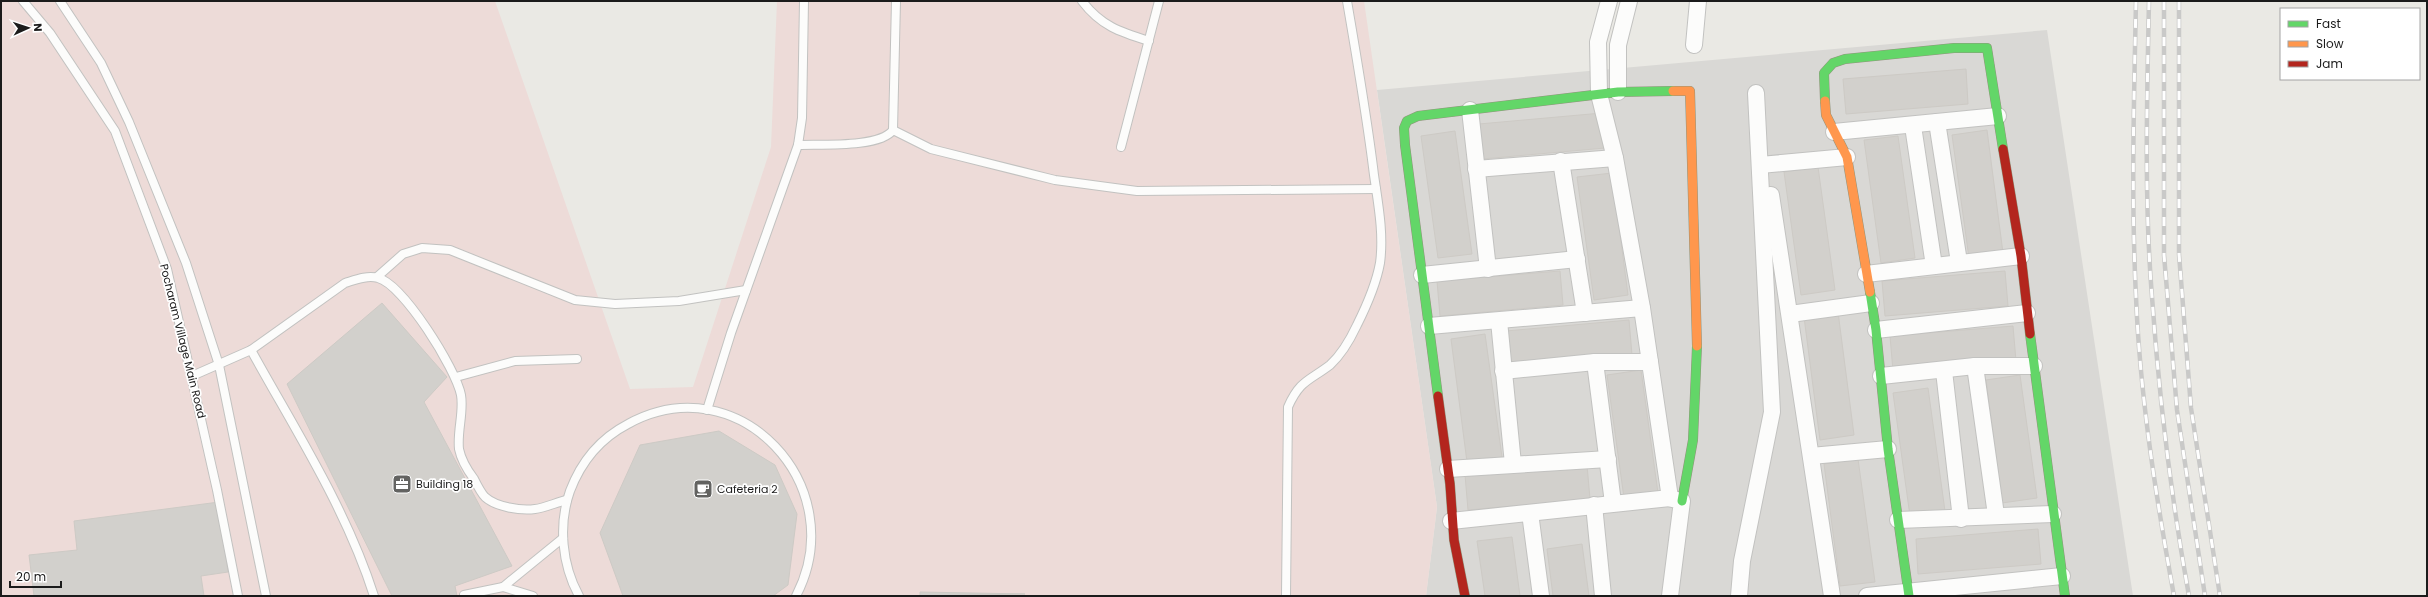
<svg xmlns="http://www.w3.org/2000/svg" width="2428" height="597" font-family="Poppins,sans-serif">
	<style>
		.residential { fill: #d9d8d5 }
		.commercial { fill: #eddbd8 }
		.building { fill: #d2d0cc; stroke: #cdcac5 }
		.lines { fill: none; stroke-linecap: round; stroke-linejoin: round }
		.lane-casing { stroke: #c2c2c0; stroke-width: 10 }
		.street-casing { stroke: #c2c2c0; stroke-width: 18 }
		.fast-casing { stroke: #91947c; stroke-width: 10 }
		.slow-casing { stroke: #91947c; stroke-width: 10 }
		.jam-casing { stroke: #91947c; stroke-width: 10 }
		.lane { stroke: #fcfcfb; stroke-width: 8 }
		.street { stroke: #fcfcfb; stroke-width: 16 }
		.fast { stroke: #63d668; stroke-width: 9 }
		.slow { stroke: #ff974d; stroke-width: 9 }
		.jam { stroke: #b3261e; stroke-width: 9 }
		.rail-casing { stroke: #c9c9c8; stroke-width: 4.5 }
		.rail { stroke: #fff; stroke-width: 3; stroke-dasharray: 9; stroke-linecap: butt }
		.labels { text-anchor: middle; stroke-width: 3.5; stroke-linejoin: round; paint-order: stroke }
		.street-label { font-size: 11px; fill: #1b1b1b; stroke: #fff }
		.poi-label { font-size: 11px; fill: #1b1b1b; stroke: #fff; text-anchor: start }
	</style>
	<rect width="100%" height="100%" fill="#eae9e4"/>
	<path class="residential" d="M2047 30 2133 596H1426L1437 507 1377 90Z"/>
	<path class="commercial" d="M1 1H495L630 389 693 387 771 147 777 1H1364L1437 507 1426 596H1Z"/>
	<g class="building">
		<path d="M1966 69 1968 104 1846 114 1843 79Z"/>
		<path d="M1602 113 1605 148 1482 159 1479 124Z"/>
		<path d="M1987 130 2003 253 1969 258 1952 135Z"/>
		<path d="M1455 131 1472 254 1438 258 1421 136Z"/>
		<path d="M1898 136 1915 258 1881 263 1864 140Z"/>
		<path d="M1818 167 1835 290 1801 295 1784 172Z"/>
		<path d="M1612 173 1628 295 1594 300 1577 177Z"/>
		<path d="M1560 271 1563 305 1440 316 1437 281Z"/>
		<path d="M2005 271 2008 306 1885 316 1882 281Z"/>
		<path d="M382 303 447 377 424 402 512 566 455 586 457 596H392L287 384Z"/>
		<path d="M1838 312 1854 435 1820 440 1804 317Z"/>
		<path d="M1629 320 1632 355 1509 366 1506 331Z"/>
		<path d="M2013 326 2016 361 1893 371 1890 336Z"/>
		<path d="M1485 334 1502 457 1467 462 1451 339Z"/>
		<path d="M1641 370 1658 493 1624 498 1607 375Z"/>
		<path d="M2020 375 2037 498 2002 503 1986 380Z"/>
		<path d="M1928 388 1945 511 1910 516 1893 393Z"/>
		<path d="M719 431 775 465 797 514 788 585 773 596H623L600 533 640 445Z"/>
		<path d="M1858 459 1875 582 1840 586 1824 464Z"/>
		<path d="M1587 465 1590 499 1468 510 1465 475Z"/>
		<path d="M219 502 228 572 201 576 204 596H34L29 555 77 550 74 521Z"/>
		<path d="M2038 529 2041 564 1918 574 1916 539Z"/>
		<path d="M1512 537 1520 596H1485L1477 541Z"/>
		<path d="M1582 544 1589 596H1553L1547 549Z"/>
		<path d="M920 592 1025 594 920 596Z"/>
	</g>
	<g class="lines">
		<defs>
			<g id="lane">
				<path d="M23 1 50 33 115 131 167 269 217 490 238 596"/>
				<path d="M60 1 101 63 129 122 186 263 219 365 266 596"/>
				<path d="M1082 1C1101 26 1120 32 1149 41"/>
				<path d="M893 130 931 149 1055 180 1137 191 1376 189"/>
				<path d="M798 145C820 144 880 148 893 130L896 1"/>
				<path d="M1121 147 1159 1"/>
				<path d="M377 277 403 254 422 248 450 250 575 300 615 304 679 301 746 290"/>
				<path d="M251 350C295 430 346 508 374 596"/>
				<path d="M192 376 251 350 345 283C355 280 367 275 378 278 403 284 456 369 461 395 464 412 457 431 459 449 461 459 468 471 474 479 477 485 481 493 485 497 496 507 521 511 535 509 545 508 557 502 567 500"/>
				<path d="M456 377 515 361 577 359"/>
				<path d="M707 410 731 333 798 145 802 118 804 1"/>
				<path d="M503 587 533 596"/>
				<path d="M464 595 503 587 563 538"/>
				<path d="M579 596C562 565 558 525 570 491 581 462 601 438 628 424 739 363 853 487 796 596"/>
				<path d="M1286 596 1288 407C1300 380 1309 381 1330 365 1342 354 1350 340 1357 325 1367 305 1376 285 1380 263 1384 234 1378 203 1374 175 1367 117 1357 59 1347 1"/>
			</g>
			<g id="street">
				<path d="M1694 45 1698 1"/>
				<path d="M1618 92V45L1629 1"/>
				<path d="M1470 110 1488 269"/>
				<path d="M1937 122 1959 262"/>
				<path d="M1913 126 1934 266"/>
				<path d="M1834 132 1998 116"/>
				<path d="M1561 161 1585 313"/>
				<path d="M1760 165 1847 157"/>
				<path d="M1476 169 1615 158"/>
				<path d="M1771 195 1832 596"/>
				<path d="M1866 274 2021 256"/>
				<path d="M1422 275 1577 259"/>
				<path d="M1790 314 1871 303"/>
				<path d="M1499 321 1513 464"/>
				<path d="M1429 326 1642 308"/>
				<path d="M1876 330 2027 313"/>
				<path d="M1595 362 1613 503"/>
				<path d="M1975 366 1996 515"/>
				<path d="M1503 371 1595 362H1650"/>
				<path d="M1944 371 1961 519"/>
				<path d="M1881 376 1975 366H2034"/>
				<path d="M1811 456 1888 449"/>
				<path d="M1448 469 1608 459"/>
				<path d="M1594 505 1603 596"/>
				<path d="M1530 513 1541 596"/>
				<path d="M1898 520 2053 514"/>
				<path d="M1451 521 1670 498 1642 308 1615 158 1599 94 1598 42 1609 1"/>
				<path d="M1670 596 1682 501 1672 499"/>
				<path d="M1739 596 1742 561 1772 412 1756 93"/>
				<path d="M1867 596 2062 576"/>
			</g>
			<g id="fast">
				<path d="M1825 101 1824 73 1833 63 1845 59 1954 48H1987L2003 149"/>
				<path d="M1870 292 1876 330 1888 449 1909 596"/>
				<path d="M2030 334 2065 596"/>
				<path d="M1438 396 1405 145 1404 128 1407 121 1418 116 1618 92 1673 91"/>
				<path d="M1682 501 1693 440 1697 346"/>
			</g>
			<g id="slow">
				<path d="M1673 91H1690L1697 346"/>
				<path d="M1825 101 1826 115 1847 157 1870 292"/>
			</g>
			<g id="jam">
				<path d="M2003 149 2021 256 2030 334"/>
				<path d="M1438 396 1450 484 1454 540 1465 596"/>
			</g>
		</defs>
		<use href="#lane" class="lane-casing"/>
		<use href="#street" class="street-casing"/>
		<use href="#fast" class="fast-casing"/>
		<use href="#slow" class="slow-casing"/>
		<use href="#jam" class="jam-casing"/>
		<use href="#lane" class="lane"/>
		<use href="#street" class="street"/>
		<use href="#fast" class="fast"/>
		<use href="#slow" class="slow"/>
		<use href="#jam" class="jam"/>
		<defs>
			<g id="rail">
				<path d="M2136 1C2134 99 2131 198 2136 297 2140 397 2156 497 2174 596"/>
				<path d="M2149 1C2147 99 2144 199 2152 297 2159 397 2171 497 2189 596"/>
				<path d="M2164 1V255L2177 410 2205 596"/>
				<path d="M2179 1V254L2191 408 2220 596"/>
			</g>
		</defs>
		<use href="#rail" class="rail-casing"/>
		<use href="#rail" class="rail"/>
	</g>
	<defs>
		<symbol id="office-square" viewBox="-11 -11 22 22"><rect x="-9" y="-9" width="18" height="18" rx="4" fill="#636361" stroke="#fff"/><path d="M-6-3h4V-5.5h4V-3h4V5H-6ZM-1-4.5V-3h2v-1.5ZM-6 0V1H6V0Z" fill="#fff"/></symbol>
		<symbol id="cafe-square" viewBox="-11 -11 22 22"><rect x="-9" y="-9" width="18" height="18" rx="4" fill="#636361" stroke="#fff"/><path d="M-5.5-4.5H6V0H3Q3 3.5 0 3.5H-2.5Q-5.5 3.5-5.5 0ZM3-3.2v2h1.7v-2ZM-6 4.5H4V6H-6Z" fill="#fff"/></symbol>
	</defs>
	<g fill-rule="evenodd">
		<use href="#office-square" x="391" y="473" width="22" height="22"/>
		<use href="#cafe-square" x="692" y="478" width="22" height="22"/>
	</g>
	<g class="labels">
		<g class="street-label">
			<text transform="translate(183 341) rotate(76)" y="4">Pocharam Village Main Road</text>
		</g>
		<g class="poi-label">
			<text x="416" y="488">Building 18</text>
			<text x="717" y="493">Cafeteria 2</text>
		</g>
	</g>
	<rect width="2428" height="597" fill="none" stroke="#1b1b1b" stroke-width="4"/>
	<rect x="2280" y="8" width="140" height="72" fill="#ffffff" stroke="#a4a4a4"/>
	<rect x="2288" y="21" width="20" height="6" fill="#63d668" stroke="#a4a4a4"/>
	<text x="2316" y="28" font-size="12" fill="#1b1b1b">Fast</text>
	<rect x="2288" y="41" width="20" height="6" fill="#ff974d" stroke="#a4a4a4"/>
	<text x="2316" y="48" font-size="12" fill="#1b1b1b">Slow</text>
	<rect x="2288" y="61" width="20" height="6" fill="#b3261e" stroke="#a4a4a4"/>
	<text x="2316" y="68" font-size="12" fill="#1b1b1b">Jam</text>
	<g transform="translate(28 28) rotate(87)" stroke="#ffffff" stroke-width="3" paint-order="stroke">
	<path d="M0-3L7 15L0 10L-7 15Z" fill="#1b1b1b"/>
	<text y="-6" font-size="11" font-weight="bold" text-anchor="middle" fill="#1b1b1b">N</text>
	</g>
	<path d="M10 581v6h51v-6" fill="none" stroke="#1b1b1b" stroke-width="2"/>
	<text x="16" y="581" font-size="12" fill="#1b1b1b" stroke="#ffffff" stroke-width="3" paint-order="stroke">20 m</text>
</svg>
